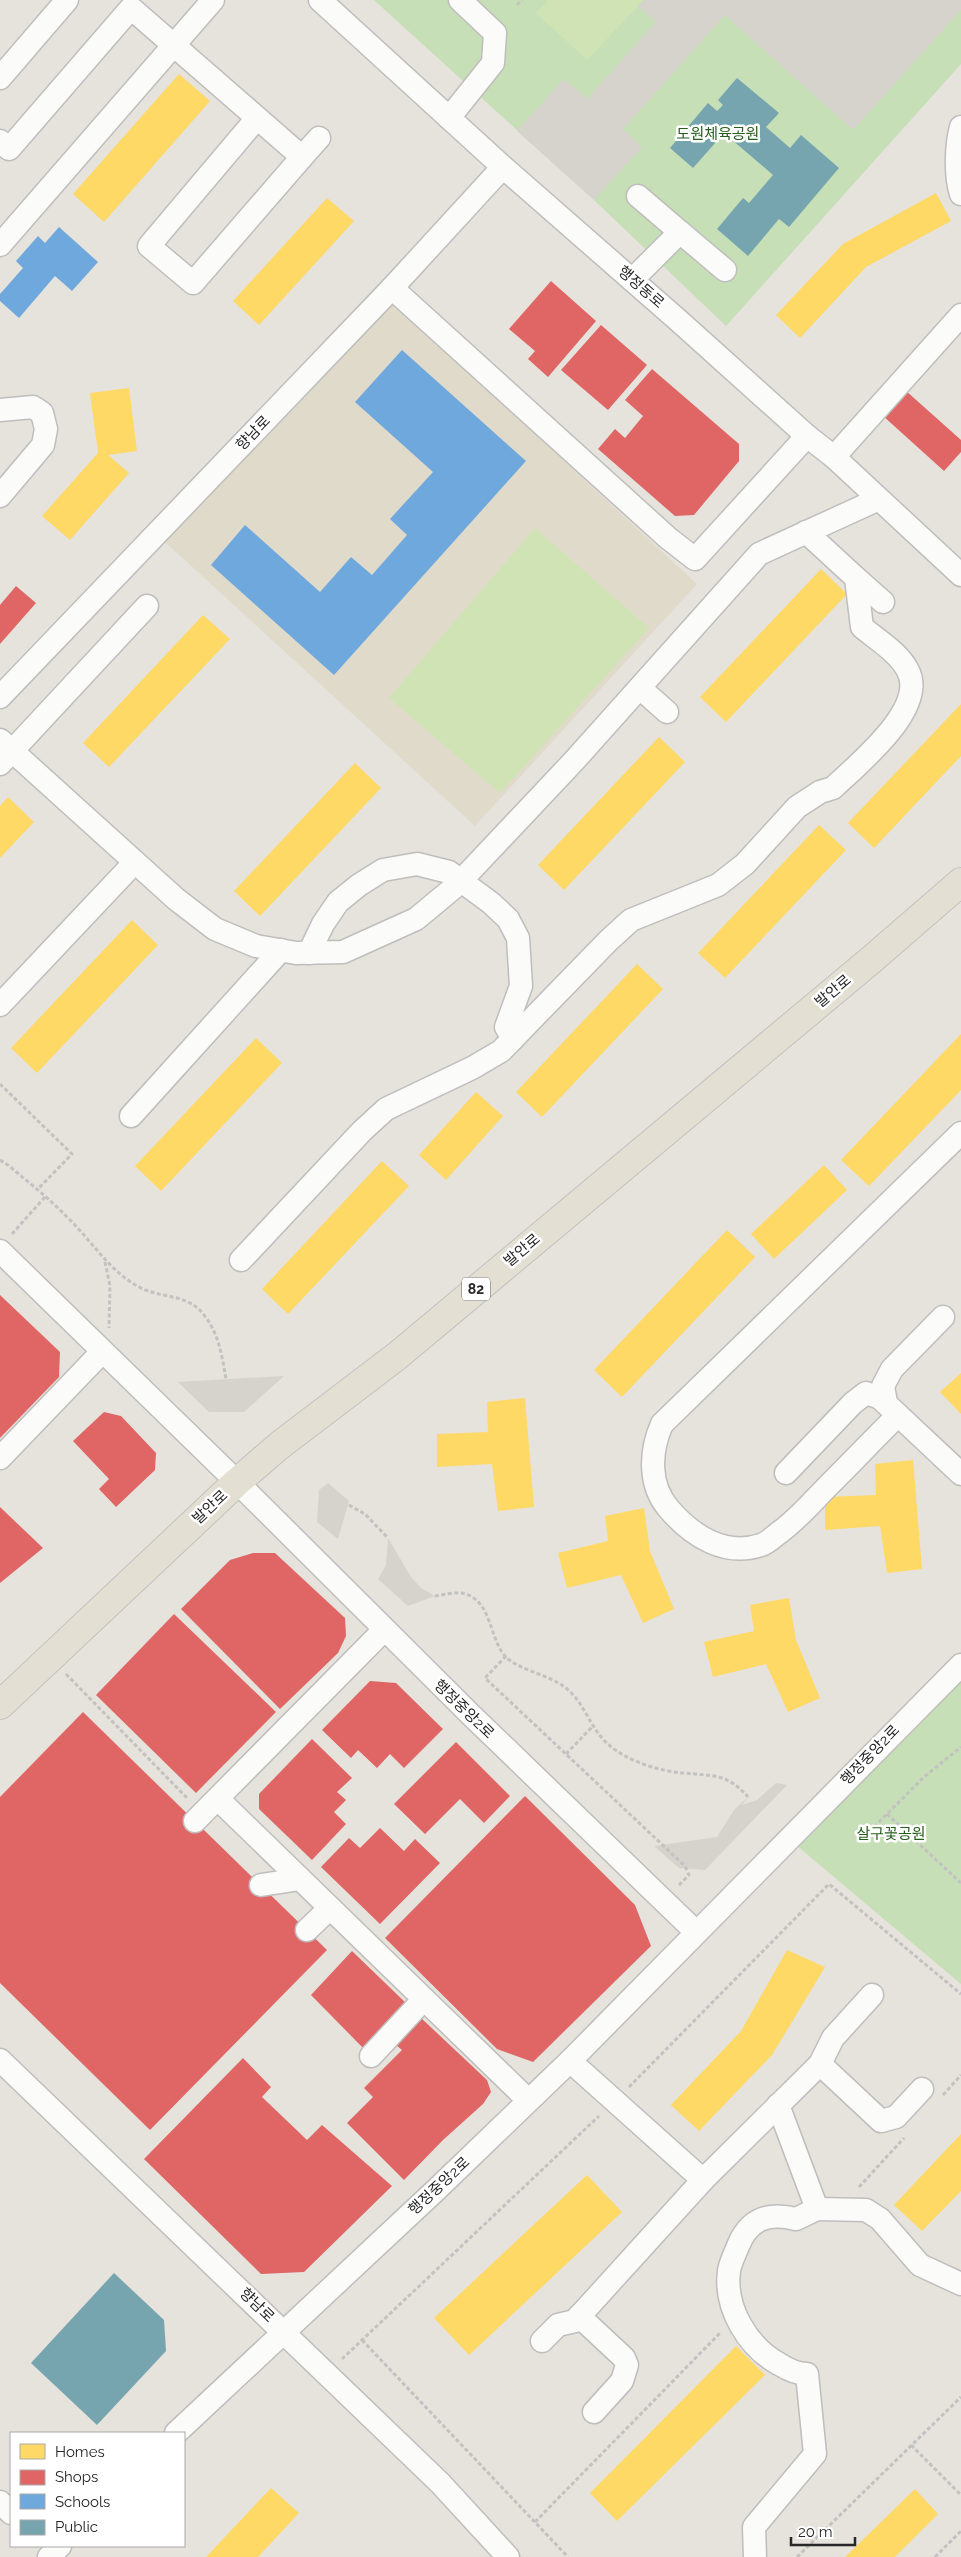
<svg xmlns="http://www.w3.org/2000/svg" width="961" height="2557" font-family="Raleway,'Noto Sans KR',sans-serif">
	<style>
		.education { fill: #e0dacb }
		.green { fill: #c6dfb7 }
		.pitch { fill: #d0e3b4 }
		.plaza { fill: #d6d2cc }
		.homes { fill: #ffd966 }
		.shops { fill: #e06666 }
		.schools { fill: #6fa8dc }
		.public { fill: #76a5af }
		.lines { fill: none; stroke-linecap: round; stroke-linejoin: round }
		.minor-casing { stroke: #bfbebd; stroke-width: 25 }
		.major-casing { stroke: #c3c1bf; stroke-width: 30 }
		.path { stroke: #c2c2c1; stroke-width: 3; stroke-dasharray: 4 2.5; stroke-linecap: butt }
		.minor { stroke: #fbfbfa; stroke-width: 22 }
		.major { stroke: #e3e0d3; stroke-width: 28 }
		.labels { text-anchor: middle; stroke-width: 5; stroke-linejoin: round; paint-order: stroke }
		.shield { fill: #fff; stroke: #686868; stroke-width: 1 }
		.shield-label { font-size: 14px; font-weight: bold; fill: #272727 }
		.park-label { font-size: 15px; fill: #275e1d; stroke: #fff }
		.street-label { font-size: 15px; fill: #272727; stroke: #fff }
	</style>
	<rect width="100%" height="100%" fill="#e6e2dc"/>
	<path class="education" d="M392 302 697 584 475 826 164 541Z"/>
	<g class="green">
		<path d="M374 0H961V64L726 326 594 200Z"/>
		<path d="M961 1675V1984L789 1839Z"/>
	</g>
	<g class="pitch">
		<path d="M548 0H644L587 60 536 13Z"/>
		<path d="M535 528 649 628 500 793 389 698Z"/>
	</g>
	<g class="plaza">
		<path d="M644 0H961V10L853 130 725 15 623 129 642 147 594 200 517 131 564 79 587 99 656 22 638 6Z"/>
		<path d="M284 1376 244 1412H209L178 1382Z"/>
		<path d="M328 1483 349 1501 338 1539 317 1522 319 1490Z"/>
		<path d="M388 1538 411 1577 421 1588 435 1596 408 1606 378 1579 386 1565Z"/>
		<path d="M776 1783 787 1785 705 1870 679 1868 654 1846 717 1837 734 1810 748 1797 742 1805 757 1800Z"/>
	</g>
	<g class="homes">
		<path d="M179 74 210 101 104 222 73 194Z"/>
		<path d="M936 193 951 221 866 267 800 338 776 315 843 244Z"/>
		<path d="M327 198 354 221 259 325 233 301Z"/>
		<path d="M129 388 137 451 108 455 129 473 70 540 42 516 98 453 90 393Z"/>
		<path d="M821 569 847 594 726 722 700 697Z"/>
		<path d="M203 615 230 639 109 767 83 743Z"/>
		<path d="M961 704V756L874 848 848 823Z"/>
		<path d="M659 737 685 762 564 890 538 865Z"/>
		<path d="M355 763 381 788 260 916 234 891Z"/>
		<path d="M8 797 34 822 0 858V806Z"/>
		<path d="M819 825 846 850 725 978 698 953Z"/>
		<path d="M132 920 158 945 37 1073 11 1048Z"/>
		<path d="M637 964 663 989 542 1117 516 1092Z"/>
		<path d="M961 1034V1090L869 1186 841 1160Z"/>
		<path d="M256 1038 282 1063 161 1191 135 1166Z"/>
		<path d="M476 1092 503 1116 446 1180 419 1155Z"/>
		<path d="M382 1161 409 1186 288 1314 262 1289Z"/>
		<path d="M824 1165 847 1190 774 1259 751 1234Z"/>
		<path d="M727 1230 755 1257 622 1397 594 1370Z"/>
		<path d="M961 1373V1414L940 1392Z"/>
		<path d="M525 1398 534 1507 498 1511 492 1464 437 1467V1434L488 1432 487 1402Z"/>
		<path d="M913 1460 922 1569 887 1573 880 1526 825 1530V1497L876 1495 875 1464Z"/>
		<path d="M644 1508 650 1551 674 1609 643 1623 621 1575 567 1588 558 1553 608 1541 605 1516Z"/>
		<path d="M789 1598 796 1640 820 1698 788 1712 766 1664 713 1677 704 1642 754 1631 750 1605Z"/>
		<path d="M787 1950 825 1967 772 2055 699 2131 671 2105 741 2031Z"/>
		<path d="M961 2134V2191L922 2231 894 2205Z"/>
		<path d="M587 2175 622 2212 469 2355 434 2318Z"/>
		<path d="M736 2346 765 2375 617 2521 590 2493Z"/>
		<path d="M271 2488 299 2513 258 2557H206Z"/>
		<path d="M915 2489 938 2514 895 2557H845Z"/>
	</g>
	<g class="shops">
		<path d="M551 281 596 321 548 377 528 359 535 351 509 329Z"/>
		<path d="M601 325 647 365 608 410 561 370Z"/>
		<path d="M652 369 739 444V461L694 515 675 516 598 449 615 429 625 438 643 416 625 400Z"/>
		<path d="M905 390 961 440V452L944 471 882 415Z"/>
		<path d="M16 586 36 603 0 644V605Z"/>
		<path d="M0 1295 60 1352 59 1377 0 1438Z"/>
		<path d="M104 1412 121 1416 156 1453 155 1470 116 1507 99 1489 109 1479 73 1441Z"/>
		<path d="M0 1507 43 1548 0 1583Z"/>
		<path d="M253 1553H275L345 1618 346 1636 338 1653 280 1709 181 1609 230 1560Z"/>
		<path d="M174 1614 276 1712 196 1793 96 1695Z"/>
		<path d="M370 1681 396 1683 443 1729 404 1768 390 1754 377 1768 358 1750 351 1758 322 1730Z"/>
		<path d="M83 1712 327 1950 150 2130 0 1983V1797Z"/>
		<path d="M312 1739 352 1778 337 1792 346 1800 334 1812 346 1824 312 1860 259 1809V1794Z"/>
		<path d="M456 1742 510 1796 484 1823 460 1799 425 1834 394 1804Z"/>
		<path d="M525 1796 635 1905 651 1946 533 2062 497 2049 385 1938Z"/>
		<path d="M380 1828 404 1851 415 1839 440 1863 380 1924 321 1867 349 1838 360 1848Z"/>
		<path d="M352 1951 409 2006 366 2051 311 1995Z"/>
		<path d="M420 2017 487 2080 491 2092 483 2104 443 2140 404 2180 347 2123 373 2097 364 2088 402 2050 395 2044Z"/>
		<path d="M243 2058 271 2087 262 2097 307 2140 322 2125 392 2186 304 2272 261 2274 144 2159Z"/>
	</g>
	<g class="schools">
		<path d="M59 227 98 262 72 291 55 276 19 318 0 301V294L23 268 16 261 38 236 45 243Z"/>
		<path d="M402 350 526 461 334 675 211 565 245 525 320 592 351 557 372 575 407 535 390 519 433 472 355 402Z"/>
	</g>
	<g class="public">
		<path d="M737 78 779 113 766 127 790 148 801 135 839 168 789 227 779 219 748 256 717 229 743 198 749 203 773 175 724 133 693 168 670 148 708 103 717 111 723 105 718 100Z"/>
		<path d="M114 2273 164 2320 166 2351 97 2425 31 2363Z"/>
	</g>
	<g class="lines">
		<defs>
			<g id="minor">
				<path d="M320 0 503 167 679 321 807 436 834 457 961 575"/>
				<path d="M0 78 67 0"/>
				<path d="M449 118 493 63 495 33 460 0"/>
				<path d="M961 127C956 145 955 176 961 194"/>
				<path d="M0 141 9 149 131 8 302 157 193 283 149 246 257 118"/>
				<path d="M302 157 319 138"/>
				<path d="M680 232 725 270"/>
				<path d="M0 245 213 0"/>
				<path d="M632 280 680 232 638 196"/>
				<path d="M392 288 668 538 695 559 807 436"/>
				<path d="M0 410 33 407 42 413 46 429 43 445 0 496"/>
				<path d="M834 457 961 315"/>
				<path d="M856 578 883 602"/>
				<path d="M640 688 667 712"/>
				<path d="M0 697 392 288 503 167"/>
				<path d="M0 740 176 899 215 929 256 946 296 953 343 952 416 919 457 885 573 762 759 554 879 499"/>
				<path d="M0 764 147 606"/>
				<path d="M309 953 323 924 338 902 359 885 383 870 417 864 449 872 491 903 508 919 518 938 521 986 506 1027 513 1039"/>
				<path d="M0 1005 135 862"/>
				<path d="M131 1116 281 950"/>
				<path d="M0 1251 237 1482 470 1714 696 1932"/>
				<path d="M241 1260 362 1131 386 1109 472 1068 501 1051 609 940 631 920 718 885 745 864 797 807 820 792 833 788C857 765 930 707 907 669 898 652 876 639 862 627L856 578 806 532"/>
				<path d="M886 1403 883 1386 892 1369 943 1317"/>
				<path d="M898 1415C875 1438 852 1462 829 1485 813 1501 798 1519 780 1532 774 1536 768 1543 761 1545 725 1557 692 1536 669 1509 648 1485 650 1451 662 1424L961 1133"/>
				<path d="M0 1458 102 1352"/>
				<path d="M786 1473 853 1403 866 1393 880 1398 961 1474"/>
				<path d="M218 1799 528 2100"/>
				<path d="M195 1821 384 1630"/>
				<path d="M261 1885 300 1879"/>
				<path d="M307 1930 330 1908"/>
				<path d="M371 2056 424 1999"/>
				<path d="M0 2060 440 2483 508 2557"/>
				<path d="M820 2064 881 2121 896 2117 922 2089"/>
				<path d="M778 2105 817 2209 866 2210 880 2219 920 2265 961 2284"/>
				<path d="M703 2180 820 2064 833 2038 872 1995"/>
				<path d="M579 2316 624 2358 627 2365 622 2381 594 2412"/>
				<path d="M542 2341 558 2325 575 2321 703 2180 570 2061"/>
				<path d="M176 2433 437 2189 570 2061 961 1665"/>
				<path d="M0 2502 11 2513"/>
				<path d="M49 2557 60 2546"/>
				<path d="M755 2557 754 2527 815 2454 807 2374C797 2374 787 2369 779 2364 748 2347 724 2308 729 2271 730 2263 735 2254 738 2246 749 2219 768 2212 796 2219L817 2209"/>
			</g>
			<path id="major" d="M0 1705 237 1482 280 1445 397 1356 871 960 961 882"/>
		</defs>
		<use href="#minor" class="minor-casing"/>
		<use href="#major" class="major-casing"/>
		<g class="path">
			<path d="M517 5 522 0"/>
			<path d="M0 1084 72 1154 37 1190"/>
			<path d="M0 1160 8 1165C28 1182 50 1199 68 1218 93 1242 110 1273 143 1289 164 1298 190 1295 204 1315 219 1334 222 1356 226 1379"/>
			<path d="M12 1234 45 1197"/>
			<path d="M105 1262 110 1286 109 1328"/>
			<path d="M349 1505 365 1514 388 1538"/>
			<path d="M435 1596C443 1595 457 1591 465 1594 493 1601 489 1643 508 1659 523 1671 549 1675 566 1688 585 1703 590 1729 609 1745 627 1761 659 1771 683 1773 713 1776 727 1773 748 1797"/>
			<path d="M506 1656 485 1678 685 1866 689 1875 678 1886"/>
			<path d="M66 1674 187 1798"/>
			<path d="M566 1754 593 1726"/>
			<path d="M887 1814 961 1883"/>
			<path d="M865 1836 924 1777 961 1747"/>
			<path d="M629 2087 829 1884 961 1994"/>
			<path d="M943 2095 961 2075"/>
			<path d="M859 2187 904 2138"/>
			<path d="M362 2340 568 2557"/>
			<path d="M342 2359 599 2116"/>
			<path d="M911 2445 961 2495"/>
			<path d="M535 2522 720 2333"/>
			<path d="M797 2557 961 2397"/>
			<path d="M935 2557 961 2531"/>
		</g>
		<use href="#minor" class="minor"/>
		<use href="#major" class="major"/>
	</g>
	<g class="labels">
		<rect class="shield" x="462" y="1277.5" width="28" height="23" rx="4"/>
		<g class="shield-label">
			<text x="476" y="1294">82</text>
		</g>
		<g class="park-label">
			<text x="718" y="139">도원체육공원</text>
			<text x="891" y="1839">살구꽃공원</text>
		</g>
		<g class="street-label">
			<text transform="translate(641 287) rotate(41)" y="5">행정동로</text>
			<text transform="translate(253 433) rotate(-46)" y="5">향남로</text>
			<text transform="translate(833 991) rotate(-40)" y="5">발안로</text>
			<text transform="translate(522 1250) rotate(-40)" y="5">발안로</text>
			<text transform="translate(210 1507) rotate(-43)" y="5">발안로</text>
			<text transform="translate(464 1709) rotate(44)" y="5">행정중앙2로</text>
			<text transform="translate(870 1755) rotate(-46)" y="5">행정중앙2로</text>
			<text transform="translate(439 2186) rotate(-43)" y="5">행정중앙2로</text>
			<text transform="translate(257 2305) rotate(44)" y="5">향남로</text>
		</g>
	</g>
	<rect x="10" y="2432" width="175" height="115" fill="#ffffff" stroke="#a9a9a9"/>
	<rect x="20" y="2444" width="25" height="15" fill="#ffd966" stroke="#a9a9a9"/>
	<text x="55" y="2457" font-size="15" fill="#272727">Homes</text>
	<rect x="20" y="2470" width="25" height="15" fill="#e06666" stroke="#a9a9a9"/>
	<text x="55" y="2482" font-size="15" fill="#272727">Shops</text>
	<rect x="20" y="2494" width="25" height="15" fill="#6fa8dc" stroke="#a9a9a9"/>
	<text x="55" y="2507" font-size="15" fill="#272727">Schools</text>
	<rect x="20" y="2520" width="25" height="15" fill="#76a5af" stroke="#a9a9a9"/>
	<text x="55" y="2532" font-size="15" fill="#272727">Public</text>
	<path d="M791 2537v8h64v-8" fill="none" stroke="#272727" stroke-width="2.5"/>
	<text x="798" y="2537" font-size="15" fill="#272727" stroke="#ffffff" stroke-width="4" paint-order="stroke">20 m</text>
</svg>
